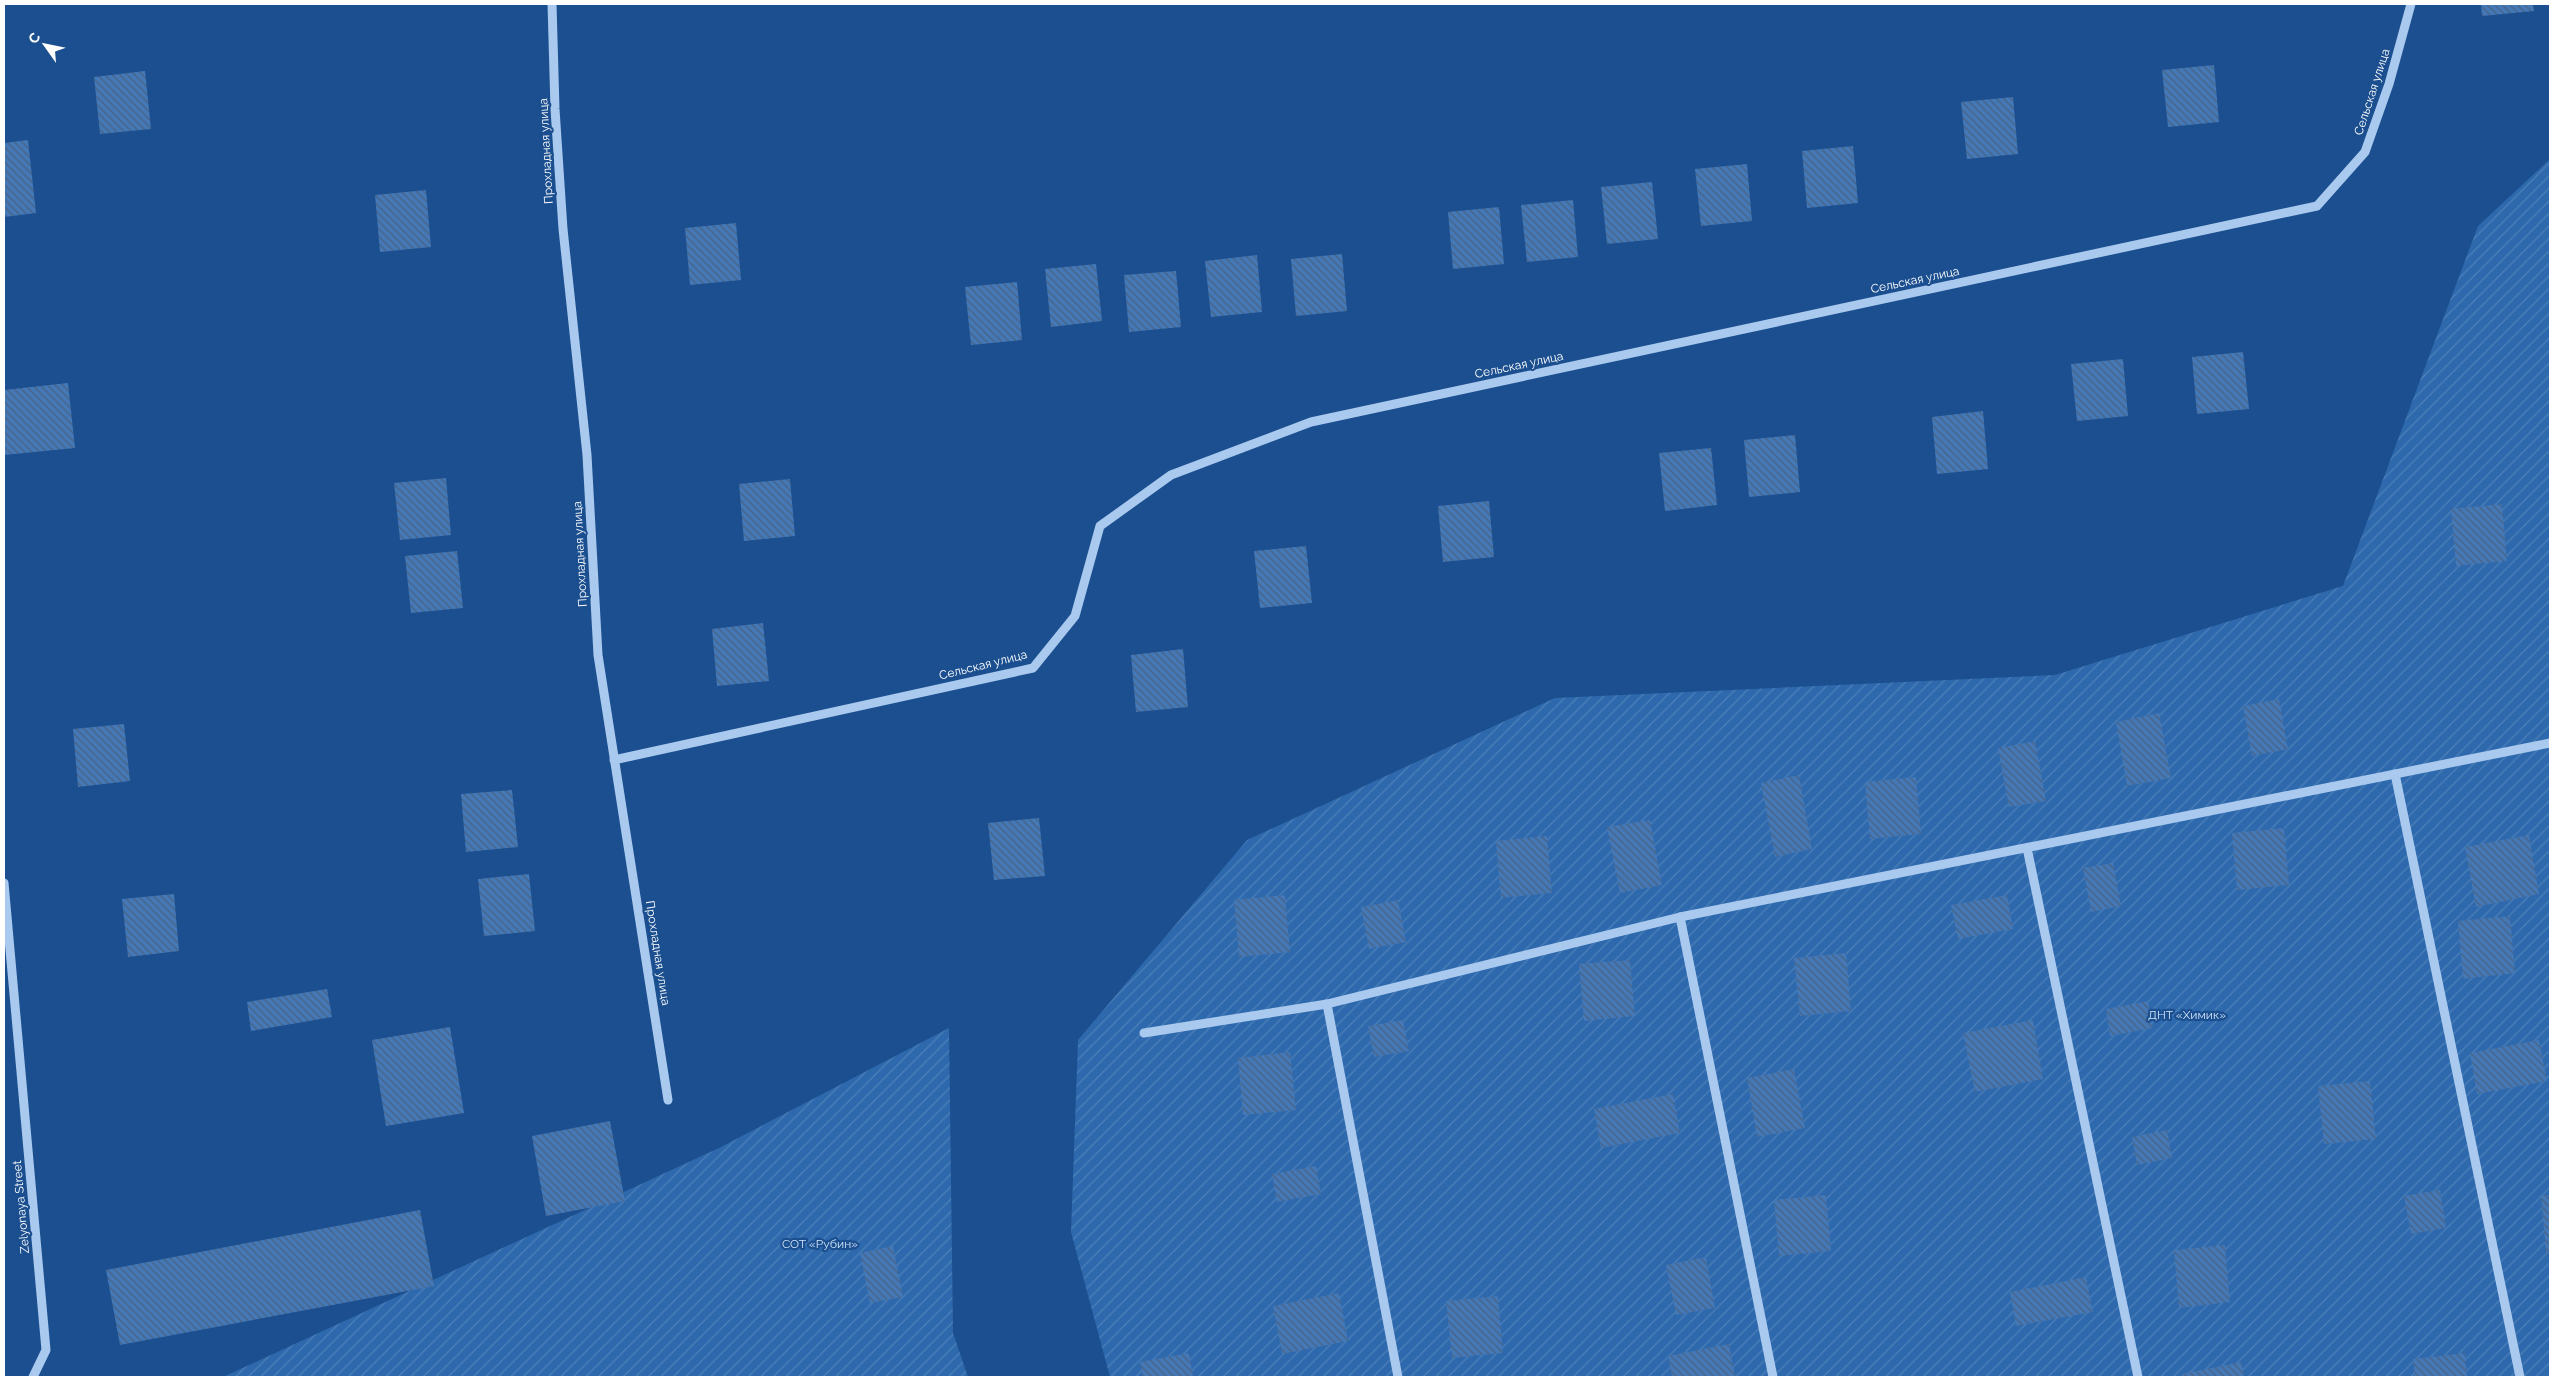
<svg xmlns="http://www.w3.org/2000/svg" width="2554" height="1381" font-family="Raleway,sans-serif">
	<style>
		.garden { fill: url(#garden-furrows) }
		.building { fill: url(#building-back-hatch) }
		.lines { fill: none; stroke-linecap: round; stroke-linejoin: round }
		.minor { stroke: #a9c9ee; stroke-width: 9 }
		.labels { text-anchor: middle; stroke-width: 4.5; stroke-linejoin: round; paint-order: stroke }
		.street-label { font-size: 12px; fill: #fff; stroke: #1b4f8f }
		.park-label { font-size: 12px; fill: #cfe3fa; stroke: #1b4f8f }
	</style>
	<defs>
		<pattern id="garden-furrows" width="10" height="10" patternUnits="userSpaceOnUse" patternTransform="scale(1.25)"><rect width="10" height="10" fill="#2e69ad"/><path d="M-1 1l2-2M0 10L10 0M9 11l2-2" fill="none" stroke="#4d80b9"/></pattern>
		<pattern id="building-back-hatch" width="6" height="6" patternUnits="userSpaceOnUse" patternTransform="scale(1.25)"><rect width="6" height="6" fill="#4478b7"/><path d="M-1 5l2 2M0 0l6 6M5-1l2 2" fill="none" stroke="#486282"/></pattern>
	</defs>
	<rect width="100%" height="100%" fill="#1b4f8f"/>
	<g class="garden">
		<path d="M2550 159V1377H1110L1071 1232 1078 1040 1247 840 1555 698 2055 675 2343 586 2478 226Z"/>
		<path d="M949 1028 953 1333 968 1377H223L719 1148Z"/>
	</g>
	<g class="building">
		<path d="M2481 4H2533L2534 11 2482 16Z"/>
		<path d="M2214 65 2219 122 2168 127 2162 70Z"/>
		<path d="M145 71 151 129 100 134 94 77Z"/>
		<path d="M2013 97 2018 154 1967 159 1961 102Z"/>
		<path d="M28 140 36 213 4 217V143Z"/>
		<path d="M1853 146 1858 203 1807 208 1802 151Z"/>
		<path d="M1747 164 1752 221 1701 226 1695 169Z"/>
		<path d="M1652 182 1658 239 1607 244 1601 187Z"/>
		<path d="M426 190 431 247 380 252 375 195Z"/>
		<path d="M1573 200 1578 257 1527 262 1521 205Z"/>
		<path d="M1499 207 1504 264 1453 269 1448 212Z"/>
		<path d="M736 223 741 280 690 285 685 228Z"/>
		<path d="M1342 254 1347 311 1296 316 1291 259Z"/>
		<path d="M1257 255 1262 312 1211 317 1205 261Z"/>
		<path d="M1096 264 1102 321 1051 327 1045 269Z"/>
		<path d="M1176 271 1181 327 1129 332 1124 275Z"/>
		<path d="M1017 282 1022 340 971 345 965 287Z"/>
		<path d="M2243 352 2249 409 2197 414 2192 357Z"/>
		<path d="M2123 359 2128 416 2077 421 2071 364Z"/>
		<path d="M68 383 75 448 4 455V390Z"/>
		<path d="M1983 411 1988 469 1937 474 1932 417Z"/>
		<path d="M1795 435 1800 492 1749 497 1744 440Z"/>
		<path d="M1711 448 1717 505 1665 511 1659 453Z"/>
		<path d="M446 478 451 535 400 540 394 483Z"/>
		<path d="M790 479 795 536 744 541 739 484Z"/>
		<path d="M1489 501 1494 557 1443 562 1438 506Z"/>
		<path d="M2502 504 2507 561 2456 566 2451 509Z"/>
		<path d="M1306 546 1312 603 1260 608 1254 551Z"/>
		<path d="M457 551 463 608 411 613 405 556Z"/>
		<path d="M763 623 769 681 717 686 712 629Z"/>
		<path d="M1183 649 1188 707 1136 712 1131 655Z"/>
		<path d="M2279 699 2288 749 2252 756 2243 706Z"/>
		<path d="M2159 713 2171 778 2127 786 2116 722Z"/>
		<path d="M124 724 130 781 78 787 73 729Z"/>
		<path d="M2035 741 2046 801 2009 807 1998 748Z"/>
		<path d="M1799 775 1812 849 1775 857 1761 783Z"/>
		<path d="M1916 777 1921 834 1870 839 1865 782Z"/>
		<path d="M512 790 518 847 466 852 461 794Z"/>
		<path d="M1039 818 1045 876 994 880 988 823Z"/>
		<path d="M1650 820 1662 885 1620 893 1607 827Z"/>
		<path d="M2284 828 2289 885 2237 890 2232 833Z"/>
		<path d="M2529 835 2539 894 2476 907 2465 847Z"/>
		<path d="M1547 836 1552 893 1501 898 1496 841Z"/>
		<path d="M2113 863 2121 906 2091 912 2083 868Z"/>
		<path d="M529 874 535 931 484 936 478 879Z"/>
		<path d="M174 894 179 951 128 957 122 899Z"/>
		<path d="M1285 895 1290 952 1239 957 1234 900Z"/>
		<path d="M2007 895 2013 929 1958 939 1951 905Z"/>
		<path d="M1398 900 1406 942 1369 949 1361 907Z"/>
		<path d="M2510 916 2515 973 2463 979 2458 921Z"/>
		<path d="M1846 953 1851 1011 1800 1016 1794 958Z"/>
		<path d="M1630 960 1635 1016 1584 1021 1579 964Z"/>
		<path d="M327 989 332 1017 251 1031 247 1002Z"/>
		<path d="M2148 1001 2153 1028 2110 1036 2106 1009Z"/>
		<path d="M1403 1020 1409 1051 1374 1057 1368 1026Z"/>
		<path d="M2033 1020 2043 1079 1975 1092 1963 1033Z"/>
		<path d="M450 1027 464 1113 386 1126 372 1040Z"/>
		<path d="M2539 1040 2547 1081 2477 1094 2470 1053Z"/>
		<path d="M1290 1052 1296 1110 1243 1115 1238 1058Z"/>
		<path d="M1794 1069 1805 1128 1757 1137 1747 1078Z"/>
		<path d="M2370 1081 2376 1139 2324 1144 2318 1086Z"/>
		<path d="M1673 1094 1680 1133 1601 1148 1594 1109Z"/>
		<path d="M610 1121 625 1201 546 1216 532 1136Z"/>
		<path d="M2167 1130 2172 1158 2137 1165 2132 1137Z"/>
		<path d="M1316 1166 1321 1194 1277 1202 1272 1174Z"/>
		<path d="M2440 1190 2446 1228 2411 1234 2404 1196Z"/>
		<path d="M1826 1195 1831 1251 1779 1256 1774 1200Z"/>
		<path d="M2550 1195V1252H2546L2541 1196Z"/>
		<path d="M420 1210 434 1286 120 1345 106 1270Z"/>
		<path d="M2225 1245 2230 1302 2179 1308 2174 1250Z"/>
		<path d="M893 1246 903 1297 870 1303 860 1253Z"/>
		<path d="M1706 1257 1715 1308 1676 1315 1666 1265Z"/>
		<path d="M2086 1277 2093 1312 2016 1326 2010 1292Z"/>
		<path d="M1339 1293 1348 1341 1282 1354 1273 1306Z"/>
		<path d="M1498 1296 1503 1353 1452 1358 1446 1301Z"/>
		<path d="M1729 1344 1735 1377H1672L1668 1356Z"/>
		<path d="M1189 1353 1193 1377H1143L1140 1362Z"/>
		<path d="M2465 1353 2467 1377H2415L2413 1359Z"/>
		<path d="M2241 1362 2244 1377H2182V1374Z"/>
	</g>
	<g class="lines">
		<g class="minor">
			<path d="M552 4 555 109 563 229 587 455 598 655 668 1100"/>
			<path d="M614 760 1033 668 1075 616 1100 526 1171 475 1311 422 2317 206 2365 152 2389 84 2411 4"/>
			<path d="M2395 774 2520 1377"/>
			<path d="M2027 848 2138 1377"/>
			<path d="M4 883 46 1350 33 1377"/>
			<path d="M1680 917 1773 1377"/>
			<path d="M1327 1004 1398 1377"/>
			<path d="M1144 1033 1327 1004 1680 917 2550 743"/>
		</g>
	</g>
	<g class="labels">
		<g class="street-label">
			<text transform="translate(2372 92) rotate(-72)" y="4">Сельская улица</text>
			<text transform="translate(546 151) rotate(-93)" y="4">Прохладная улица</text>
			<text transform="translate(1915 280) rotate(-12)" y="4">Сельская улица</text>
			<text transform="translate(1519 365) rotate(-12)" y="4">Сельская улица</text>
			<text transform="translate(580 554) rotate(-93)" y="4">Прохладная улица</text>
			<text transform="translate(983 665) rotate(-14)" y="4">Сельская улица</text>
			<text transform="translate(658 953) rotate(81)" y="4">Прохладная улица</text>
			<text transform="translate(21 1207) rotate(-95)" y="4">Zelyonaya Street</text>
		</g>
		<g class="park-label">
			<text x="2187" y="1019">ДНТ «Химик»</text>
			<text x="820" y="1248">СОТ «Рубин»</text>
		</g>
	</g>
	<rect width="2554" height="1381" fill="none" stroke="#ffffff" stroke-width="10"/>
	<g transform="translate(45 45) rotate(303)" stroke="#1b4f8f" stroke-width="4" paint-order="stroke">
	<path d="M0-4L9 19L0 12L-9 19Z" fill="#ffffff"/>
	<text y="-8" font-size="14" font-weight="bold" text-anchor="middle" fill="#ffffff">С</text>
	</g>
</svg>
